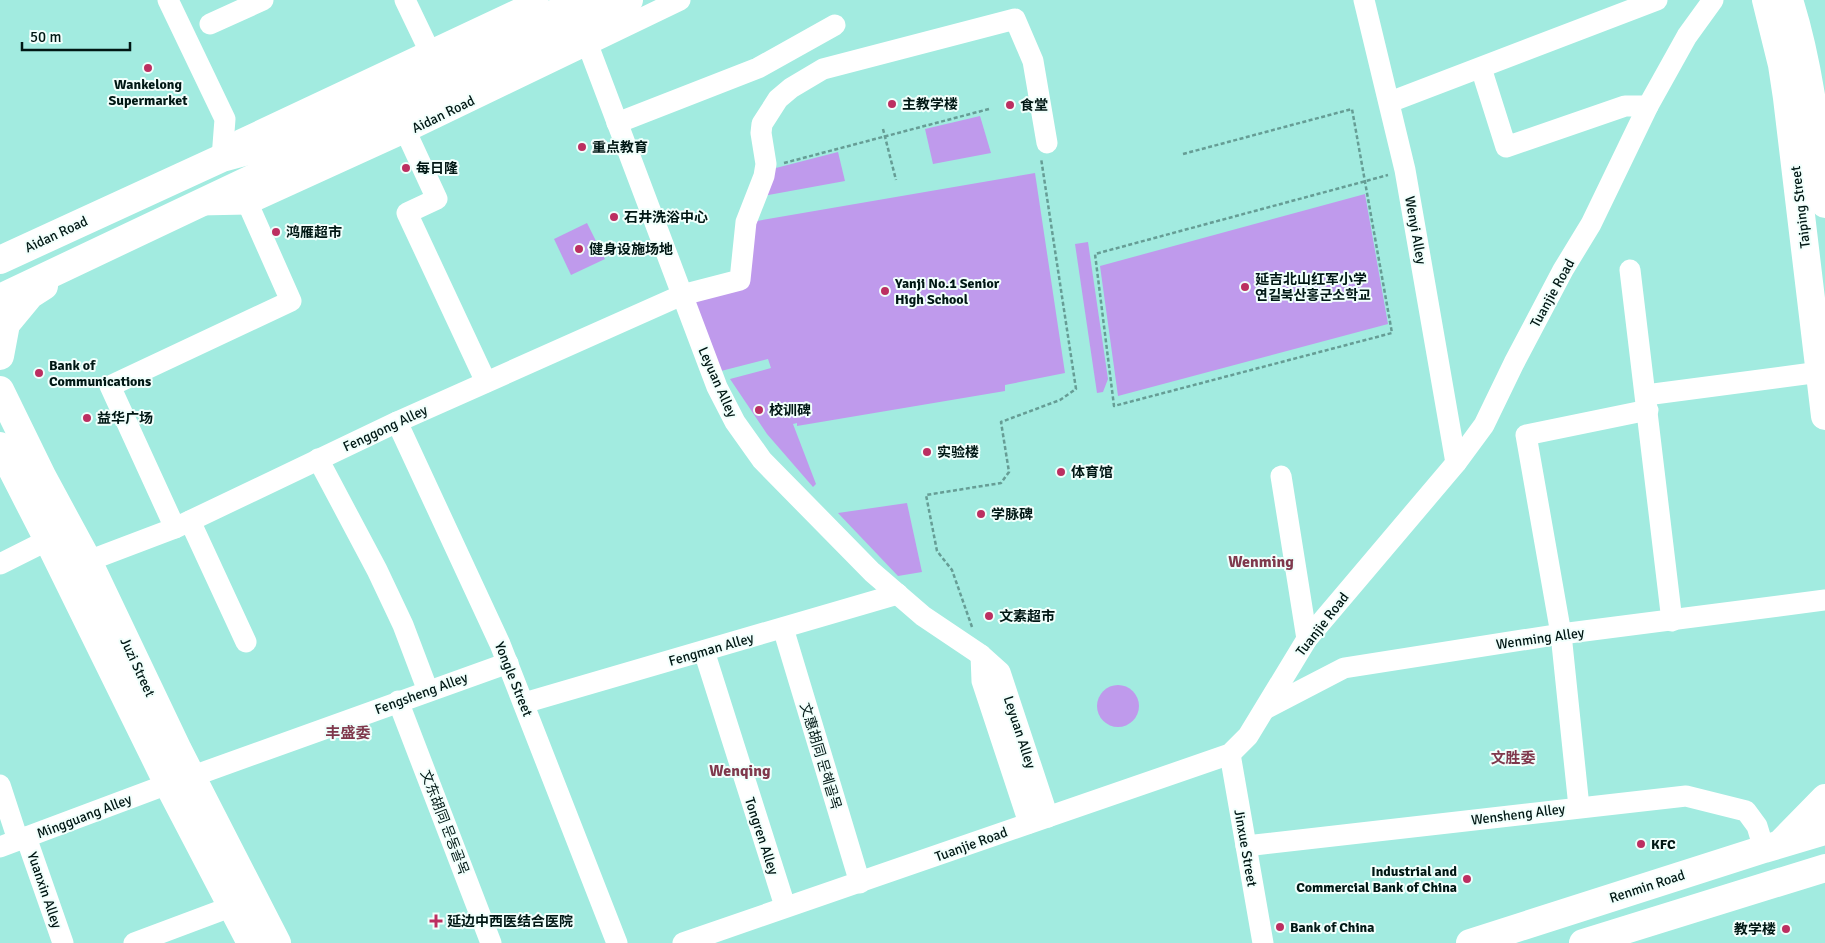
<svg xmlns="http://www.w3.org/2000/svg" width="1825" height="943" font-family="Signika,'Noto Sans SC','Noto Sans KR',sans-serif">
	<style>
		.green { fill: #bf9aec }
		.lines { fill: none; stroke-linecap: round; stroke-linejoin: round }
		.path { stroke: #669d95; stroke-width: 2.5; stroke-dasharray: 4 2.5; stroke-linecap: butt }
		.minor { stroke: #fff; stroke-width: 21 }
		.major { stroke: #fff; stroke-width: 28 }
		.poi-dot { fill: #bc2f61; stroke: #f1fffc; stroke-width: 2 }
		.labels { text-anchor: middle; stroke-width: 4; stroke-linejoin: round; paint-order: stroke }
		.poi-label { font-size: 14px; font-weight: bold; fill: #001714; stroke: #f1fffc; text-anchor: start }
		.street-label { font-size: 14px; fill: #001714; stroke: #f1fffc }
		.neighbourhood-label { font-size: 15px; font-weight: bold; fill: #7f384c; stroke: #f1fffc }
		.quarter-label { font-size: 16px; font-weight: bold; fill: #7f384c; stroke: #f1fffc }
	</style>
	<rect width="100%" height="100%" fill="#a2ebe0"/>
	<g class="green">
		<path d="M980 116 991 153 933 164 925 129Z"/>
		<path d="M838 152 845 181 763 196 772 169Z"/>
		<path d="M1035 173 1065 373 1005 385V391L797 426V423L793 424 816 484 813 487 767 434 730 379 771 368 768 359 721 371 694 301 747 288 751 222Z"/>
		<path d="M1365 194 1388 324 1118 396 1100 266Z"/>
		<path d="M587 223 605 259 571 275 554 239Z"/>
		<path d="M1088 242 1108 379 1103 392 1097 393 1075 244Z"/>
		<path d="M907 503 922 572 898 576 838 513Z"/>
		<circle cx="1118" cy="706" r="21"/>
	</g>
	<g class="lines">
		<g class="path">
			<path d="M883 129 896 180"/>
			<path d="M1183 154 1352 109 1392 333 1114 406 1095 254 1366 181 1388 175"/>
			<path d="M784 163 989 109"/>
			<path d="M972 627 952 570 937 551 926 495 1001 483 1009 472 1001 422 1060 400 1076 389 1041 158"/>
		</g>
		<g class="minor">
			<path d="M168 0 225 119 222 158"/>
			<path d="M405 0 429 50"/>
			<path d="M1364 0 1405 170 1456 463"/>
			<path d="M210 24 263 0"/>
			<path d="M580 24 717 387 735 422 762 460 872 572 923 616 981 655 1000 672 1048 817"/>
			<path d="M1481 68 1506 147 1625 106H1648"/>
			<path d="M1390 102 1657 0"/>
			<path d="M617 123 758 68 835 25"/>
			<path d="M406 132 437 199 407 213 486 382"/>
			<path d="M240 140 538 0"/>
			<path d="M199 205 248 204 406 132 680 0"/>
			<path d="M1630 270 1672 621"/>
			<path d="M1646 395 1820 372"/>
			<path d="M397 422 500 644 617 943"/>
			<path d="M318 459 377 570 403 625 428 691"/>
			<path d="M1281 476 1307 639"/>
			<path d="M190 521 246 642"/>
			<path d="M175 528 110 386 291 301 248 204"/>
			<path d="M88 561 175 528 397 422 682 295 740 280 746 222 764 176 766 164 761 133 762 124 778 99 791 88 823 69 1015 19 1033 61 1047 143"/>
			<path d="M0 564 48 540"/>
			<path d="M783 628 860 883"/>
			<path d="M704 651 785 906"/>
			<path d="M981 655 982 681 1029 823"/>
			<path d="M398 701 491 943"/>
			<path d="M524 703 898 594"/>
			<path d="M1265 709 1344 668 1561 634 1825 600"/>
			<path d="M1230 754 1263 943"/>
			<path d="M193 776 508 663"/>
			<path d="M0 785 18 840"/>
			<path d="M1579 807 1561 634 1526 435 1648 410"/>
			<path d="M26 837 63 943"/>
			<path d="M1246 846 1686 796 1746 811 1757 826 1764 849"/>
			<path d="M0 847 168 784"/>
			<path d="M134 943 233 906"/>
			<path d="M683 943 1230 754 1248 736 1307 639 1456 463 1484 425 1514 363 1563 270 1591 224 1648 106 1687 36 1713 0"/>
		</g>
		<g class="major">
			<path d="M1766 0 1782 65 1787 98 1825 416"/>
			<path d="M1789 0C1810 66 1817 135 1825 204"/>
			<path d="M0 260 222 158 248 151 584 0"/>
			<path d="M0 298 629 0"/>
			<path d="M0 356 6 324 30 295 44 286"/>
			<path d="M0 390 42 476 88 561 178 750 277 943"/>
			<path d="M0 446 48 540 168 784 251 943"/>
			<path d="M1781 843 1825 798"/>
			<path d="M1470 943 1764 849 1825 831"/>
			<path d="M1583 943 1825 868"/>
		</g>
	</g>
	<g class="poi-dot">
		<circle cx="148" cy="68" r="5"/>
		<circle cx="892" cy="104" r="5"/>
		<circle cx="1010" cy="105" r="5"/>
		<circle cx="582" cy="147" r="5"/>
		<circle cx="406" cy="168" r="5"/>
		<circle cx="614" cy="217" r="5"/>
		<circle cx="276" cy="232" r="5"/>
		<circle cx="579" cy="249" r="5"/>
		<circle cx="1245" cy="287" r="5"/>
		<circle cx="885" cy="291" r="5"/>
		<circle cx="39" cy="373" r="5"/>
		<circle cx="759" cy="410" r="5"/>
		<circle cx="87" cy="418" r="5"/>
		<circle cx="927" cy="452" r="5"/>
		<circle cx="1061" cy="472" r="5"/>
		<circle cx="981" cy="514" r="5"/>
		<circle cx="989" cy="616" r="5"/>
		<circle cx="1641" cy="844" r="5"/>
		<circle cx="1467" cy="879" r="5"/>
		<path d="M433.5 913.5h5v5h5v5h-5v5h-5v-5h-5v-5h5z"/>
		<circle cx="1280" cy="927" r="5"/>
		<circle cx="1786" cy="929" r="5"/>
	</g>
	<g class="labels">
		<g class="poi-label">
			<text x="148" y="89" text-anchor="middle">Wankelong<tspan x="148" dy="16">Supermarket</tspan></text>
			<text x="902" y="109">主教学楼</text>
			<text x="1020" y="110">食堂</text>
			<text x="592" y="152">重点教育</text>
			<text x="416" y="173">每日隆</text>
			<text x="624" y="222">石井洗浴中心</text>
			<text x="286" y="237">鸿雁超市</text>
			<text x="589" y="254">健身设施场地</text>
			<text x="1255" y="284">延吉北山红军小学<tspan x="1255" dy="16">연길북산홍군소학교</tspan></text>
			<text x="895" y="288">Yanji No.1 Senior<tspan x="895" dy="16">High School</tspan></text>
			<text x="49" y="370">Bank of<tspan x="49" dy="16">Communications</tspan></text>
			<text x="769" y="415">校训碑</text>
			<text x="97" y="423">益华广场</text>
			<text x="937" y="457">实验楼</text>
			<text x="1071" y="477">体育馆</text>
			<text x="991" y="519">学脉碑</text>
			<text x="999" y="621">文素超市</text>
			<text x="1651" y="849">KFC</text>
			<text x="1457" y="876" text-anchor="end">Industrial and<tspan x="1457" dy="16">Commercial Bank of China</tspan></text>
			<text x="447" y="926">延边中西医结合医院</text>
			<text x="1290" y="932">Bank of China</text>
			<text x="1776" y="934" text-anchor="end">教学楼</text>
		</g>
		<g class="street-label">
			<text transform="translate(443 114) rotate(-26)" y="5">Aidan Road</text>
			<text transform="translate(1800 207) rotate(-97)" y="5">Taiping Street</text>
			<text transform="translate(1416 230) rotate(80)" y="5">Wenyi Alley</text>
			<text transform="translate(56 234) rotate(-25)" y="5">Aidan Road</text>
			<text transform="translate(1552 293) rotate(-61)" y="5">Tuanjie Road</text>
			<text transform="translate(718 382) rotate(66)" y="5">Leyuan Alley</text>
			<text transform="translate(385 428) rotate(-25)" y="5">Fenggong Alley</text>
			<text transform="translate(1322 624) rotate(-52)" y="5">Tuanjie Road</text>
			<text transform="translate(1540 638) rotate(-8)" y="5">Wenming Alley</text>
			<text transform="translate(711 649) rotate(-16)" y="5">Fengman Alley</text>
			<text transform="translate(138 667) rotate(65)" y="5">Juzi Street</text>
			<text transform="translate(514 679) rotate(68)" y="5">Yongle Street</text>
			<text transform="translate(421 693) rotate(-20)" y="5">Fengsheng Alley</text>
			<text transform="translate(1020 732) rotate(72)" y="5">Leyuan Alley</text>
			<text transform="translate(821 756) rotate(73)" y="5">文惠胡同 문혜골목</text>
			<text transform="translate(1518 814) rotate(-7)" y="5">Wensheng Alley</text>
			<text transform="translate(84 816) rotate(-21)" y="5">Mingguang Alley</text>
			<text transform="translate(445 822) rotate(69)" y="5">文东胡同 문동골목</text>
			<text transform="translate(762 836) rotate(72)" y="5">Tongren Alley</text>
			<text transform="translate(971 844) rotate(-20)" y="5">Tuanjie Road</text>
			<text transform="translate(1246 848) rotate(80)" y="5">Jinxue Street</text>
			<text transform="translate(1647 886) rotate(-18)" y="5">Renmin Road</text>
			<text transform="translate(45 890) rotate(71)" y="5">Yuanxin Alley</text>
		</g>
		<g class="neighbourhood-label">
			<text x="348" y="738">丰盛委</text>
			<text x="1513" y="763">文胜委</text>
		</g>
		<g class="quarter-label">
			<text x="1261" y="567">Wenming</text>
			<text x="740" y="776">Wenqing</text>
		</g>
	</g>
	<path d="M22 42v8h108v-8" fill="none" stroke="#001714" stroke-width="2.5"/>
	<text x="30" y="42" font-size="15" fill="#001714" stroke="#f1fffc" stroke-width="4" paint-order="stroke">50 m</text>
</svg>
